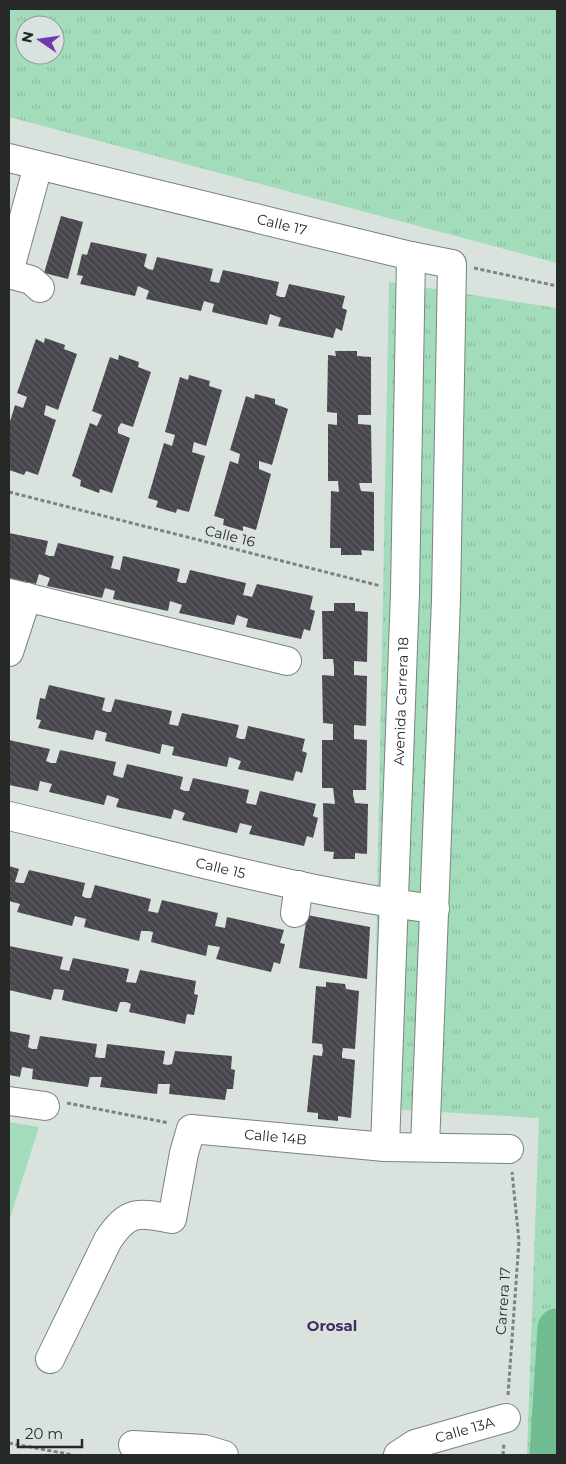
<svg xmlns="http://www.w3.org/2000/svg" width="566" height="1464" font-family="Montserrat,sans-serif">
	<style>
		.grass { fill: url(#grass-tufts); fill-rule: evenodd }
		.park { fill: #a3dcba }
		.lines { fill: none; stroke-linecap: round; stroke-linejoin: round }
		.river { stroke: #71bb91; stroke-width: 39 }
		.building { fill: url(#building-back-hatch) }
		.minor-casing { stroke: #7b837e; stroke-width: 30 }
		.path { stroke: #7c827f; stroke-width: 3; stroke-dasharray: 4 2.5; stroke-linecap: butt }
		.minor { stroke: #fff; stroke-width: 28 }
		.labels { text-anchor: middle; stroke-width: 5; stroke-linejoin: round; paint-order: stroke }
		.street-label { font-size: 14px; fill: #262927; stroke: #d9e2dd }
		.neighbourhood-label { font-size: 15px; font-weight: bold; fill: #432a65; stroke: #d9e2dd }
	</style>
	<defs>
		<pattern id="grass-tufts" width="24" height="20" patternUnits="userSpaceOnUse" patternTransform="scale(1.25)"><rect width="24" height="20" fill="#a3dcba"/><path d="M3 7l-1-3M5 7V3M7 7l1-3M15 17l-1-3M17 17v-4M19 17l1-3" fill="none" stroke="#8cbda0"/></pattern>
		<pattern id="building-back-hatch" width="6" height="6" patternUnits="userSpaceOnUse" patternTransform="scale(1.25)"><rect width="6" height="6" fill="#48464d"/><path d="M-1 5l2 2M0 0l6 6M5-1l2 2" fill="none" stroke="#605e64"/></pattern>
	</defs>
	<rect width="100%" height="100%" fill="#d9e2dd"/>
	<g class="grass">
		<path d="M9 9H557V263L9 117ZM25 25H55V55H25Z"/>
		<path d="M389 282 557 308V1455H527L539 1118 373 1108Z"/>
	</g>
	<path class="park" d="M9 1122 39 1127 9 1221Z"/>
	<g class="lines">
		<path class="river" d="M549 1455 557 1328"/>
	</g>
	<g class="building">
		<path d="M61 216 83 222 68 279 44 273Z"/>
		<path d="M91 242 147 254 144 266 148 269 153 270 157 257 213 269 210 281 214 282 219 283 223 270 279 282 276 295 280 297H285L289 284 345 296 342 308 347 310 342 331 336 328 333 338 278 326 281 318 270 314 267 325 212 312 214 304 204 301 201 311 146 299 149 291 138 286 135 296 80 284 83 276 77 275 82 254 87 255Z"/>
		<path d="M45 338 65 345 64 349 77 354 58 410 46 405 44 415 56 420 38 475 26 471 24 475 9 470V425L15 405 23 408 27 397 17 393 36 339 44 343Z"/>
		<path d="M335 351H357V356L371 357V415H358V424L371 425 372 483H359L361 491 374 492V551L361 550 362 555H341V548H330L331 491 339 492 338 481H328V424L337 425V413L327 412 328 355 336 356Z"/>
		<path d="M119 355 139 362 138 367 151 372 133 427 121 423 118 428V433L130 438 112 493 100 489 99 493 80 486 81 480 72 476 90 423 97 426 102 415 92 411 110 357 118 360Z"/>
		<path d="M189 375 210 381 209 386 222 390 206 446 194 442 192 452 205 456 189 512 177 509 176 513 156 507 158 501 148 498 164 443 172 446 175 435 165 432 180 377 188 380Z"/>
		<path d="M255 394 275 399V404L288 409 272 465 259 461V469L271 474 256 530 243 526V531L223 525 224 519 214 516 230 461 238 464 240 454 230 450 246 396 254 399Z"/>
		<path d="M9 533 48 541 45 554 49 556H54L58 543 114 556 111 568 115 569 120 570 123 556 180 569 177 581 181 583H186L190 570 246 583 243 595 248 596 252 597 257 584 313 596 310 609 315 611 310 631 304 629 301 639 246 627 248 619 237 615 234 625 179 613 182 605 170 601 168 611 113 599 115 591 105 588 102 598 47 586 50 578 39 574 36 584 9 578Z"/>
		<path d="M334 603H355V611L368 612 367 662 354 661V675L367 676 366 726 354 725V739L367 740 366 790H353V795L355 803 368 804 367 854 355 853V859H333L334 852 324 851 323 803 335 804 333 788H322V740H333V724L323 723 322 675 334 676V667L333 659H323L322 611H334Z"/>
		<path d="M49 685 105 698 102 710 107 712H111L115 699 172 711 169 724 173 725 178 726 182 713 239 725 236 737 240 739H245L248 726 305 739 302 751 307 753 302 773 296 771 293 781 238 769 241 761 229 757 227 767 172 755 174 747 162 744 160 754 105 741 107 733 96 730 93 740 38 728 41 720 36 719 40 698 45 699Z"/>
		<path d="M9 740 50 749 46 761 51 763H56L60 750 116 762 113 775 119 777 123 778 127 764 183 777 180 789 185 791H189L193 778 249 790 246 803 256 805 260 791 316 804 313 816 318 818 313 838 307 836 304 846 249 834 252 826 240 823 237 833 182 820 185 813 174 809 171 819 116 807 119 799 107 795 104 805 49 792 52 784 40 781 38 791 9 785Z"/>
		<path d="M9 866 19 869 15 882 20 883H24L29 870 85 883 82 896 86 898H91L95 885 151 899 148 911 158 913 162 900 218 913 215 926 225 928 227 917 284 930 280 943 285 944 280 964 274 962 271 972 216 959 220 947 208 945 206 956 151 942 153 932 148 931H141L139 941 84 927 86 919 75 916 72 926 17 912 20 904 9 901Z"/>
		<path d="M307 915 370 927 367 979 299 968Z"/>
		<path d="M9 946 63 957 60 969 69 971 73 958 129 969 126 982 136 983 140 970 196 981 194 994 198 995 194 1015 187 1014 185 1024 129 1012 131 1004 126 1002H120L117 1012 62 1000 64 990 54 989 51 1000 9 990Z"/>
		<path d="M326 982 345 984 346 989 359 991 355 1049 343 1048 342 1053V1058L355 1060 351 1118 338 1116V1121L318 1119V1113L307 1112 313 1055 322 1056 323 1050 322 1044 312 1043 316 986 326 987Z"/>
		<path d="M9 1031 30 1035 28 1047 32 1049H37L40 1036 97 1044 95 1057 100 1058H105L107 1044 165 1051 163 1064 168 1065 172 1064 175 1051 232 1056 231 1069 235 1070 233 1089H227L225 1100 169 1094 170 1084H158L157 1094 100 1087 102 1077H90L88 1087 32 1079 33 1069 22 1067 20 1077 9 1075Z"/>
	</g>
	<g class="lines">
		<defs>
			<g id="minor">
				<path id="s1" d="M9 158 411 256 452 264 446 600 425 1147"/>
				<path d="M9 272 38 166"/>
				<path d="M9 274 31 280 40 288"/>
				<path d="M9 593 287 661"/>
				<path d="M9 652 27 597"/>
				<path id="s2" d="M9 816C149 849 293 891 435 909"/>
				<path d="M295 913 299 885"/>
				<path d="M9 1101 45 1106"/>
				<path id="s3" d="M385 1147 405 592 411 256"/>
				<path id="s4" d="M50 1359 108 1240C128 1210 138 1212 172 1219L184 1153 191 1129 385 1147 509 1149"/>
				<path d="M133 1445 204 1449 224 1455"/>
				<path id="s5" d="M398 1455 415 1444 506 1418"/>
			</g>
		</defs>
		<use href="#minor" class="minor-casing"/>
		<g class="path">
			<path d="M474 268 557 286"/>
			<path d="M9 492 381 586"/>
			<path d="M67 1103 169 1123"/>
			<path d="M508 1395 519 1241 512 1172"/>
			<path d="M9 1443 73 1455"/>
			<path d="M503 1455 504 1443"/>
		</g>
		<use href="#minor" class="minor"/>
	</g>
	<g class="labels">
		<g class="street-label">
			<text dy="5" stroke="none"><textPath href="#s1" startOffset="281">Calle 17</textPath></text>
			<text transform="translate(230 536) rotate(14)" y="5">Calle 16</text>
			<text dy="5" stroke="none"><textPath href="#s3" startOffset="446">Avenida Carrera 18</textPath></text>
			<text dy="5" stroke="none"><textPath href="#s2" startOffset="218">Calle 15</textPath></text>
			<text dy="5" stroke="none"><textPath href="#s4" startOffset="384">Calle 14B</textPath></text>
			<text transform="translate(503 1301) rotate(-86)" y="5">Carrera 17</text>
			<text dy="5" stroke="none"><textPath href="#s5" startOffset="72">Calle 13A</textPath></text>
		</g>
		<g class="neighbourhood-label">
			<text x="332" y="1331">Orosal</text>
		</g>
	</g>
	<rect width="566" height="1464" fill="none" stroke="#262927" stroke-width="20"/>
	<g transform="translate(40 40) rotate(283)"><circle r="24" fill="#d9e2dd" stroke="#919894"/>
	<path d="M0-4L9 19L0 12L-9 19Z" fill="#6e38ae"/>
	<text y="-8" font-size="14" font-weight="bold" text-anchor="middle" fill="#262927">N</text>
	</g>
	<path d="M18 1439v8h64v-8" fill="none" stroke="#262927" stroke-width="2.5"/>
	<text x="25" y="1439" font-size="15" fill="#262927" stroke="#d9e2dd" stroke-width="4" paint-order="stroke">20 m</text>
</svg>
